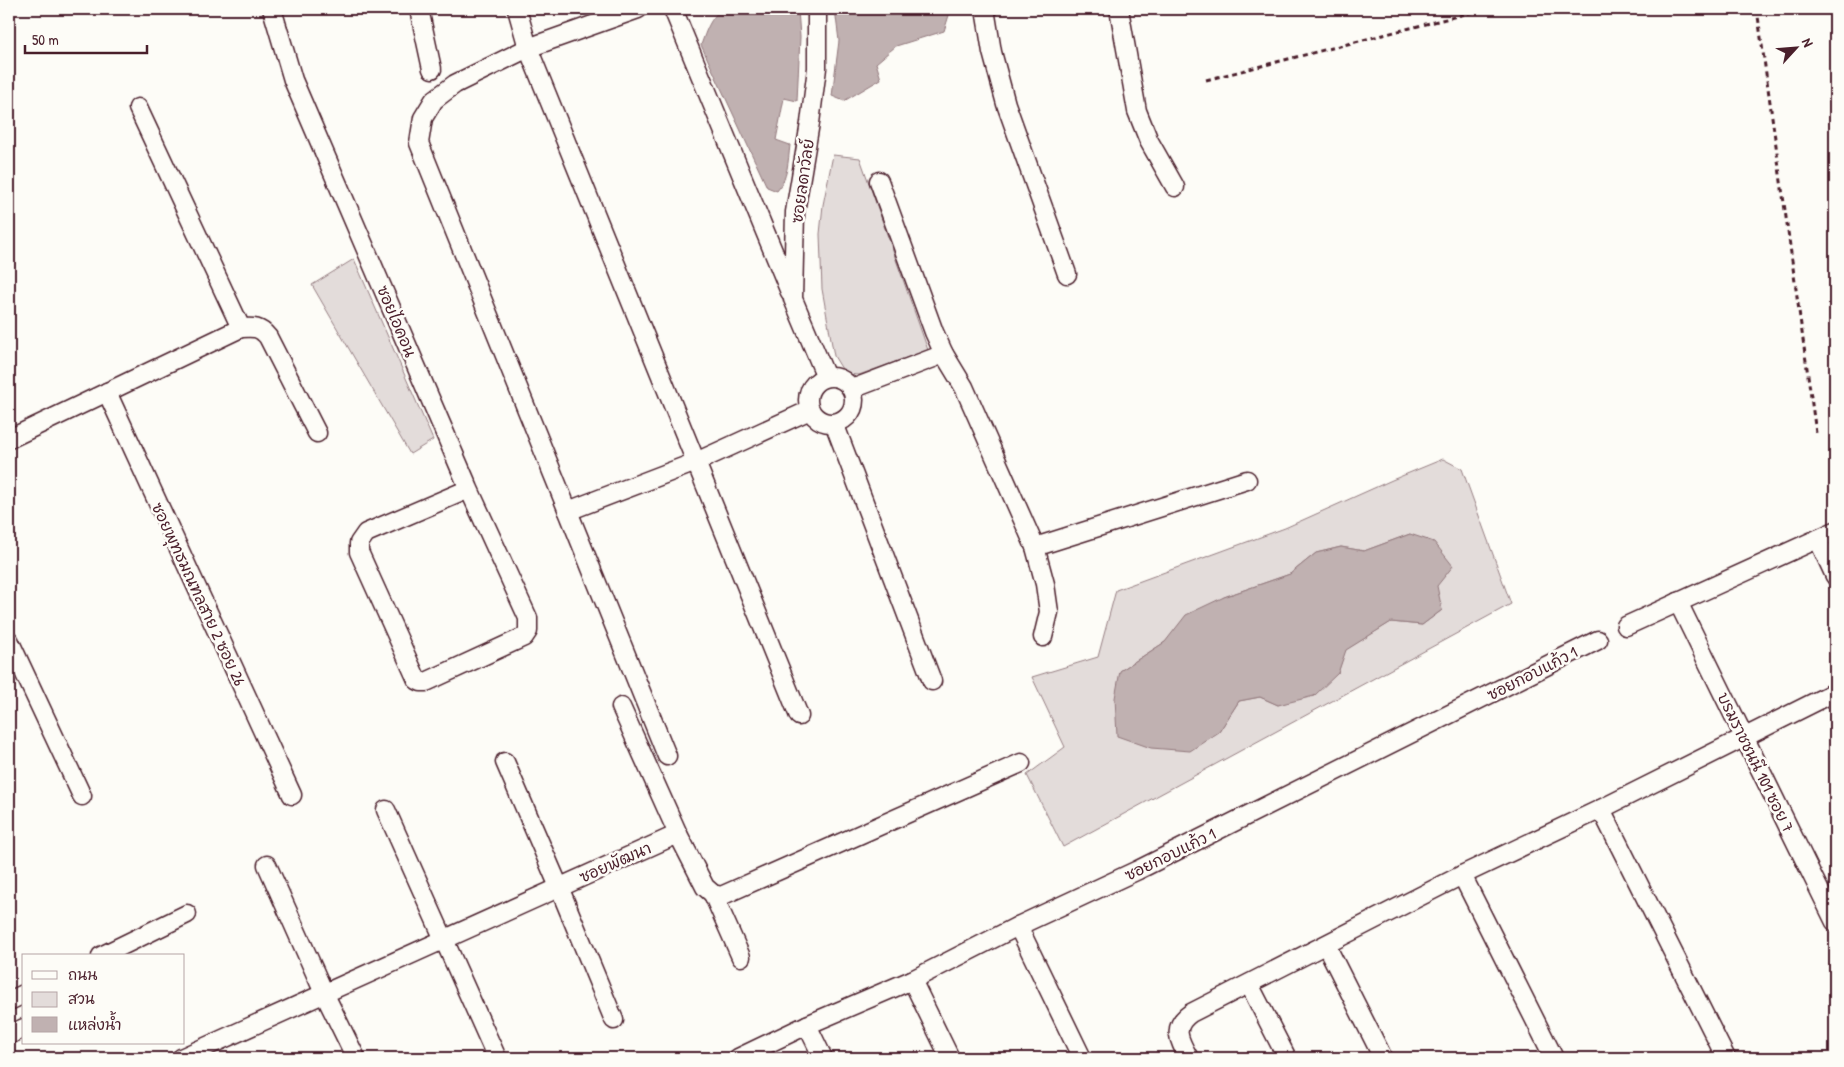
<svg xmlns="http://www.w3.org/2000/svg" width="1844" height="1067" font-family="'Patrick Hand','Playpen Sans Thai',sans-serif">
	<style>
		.green { fill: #e3dcda; stroke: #967e82; fill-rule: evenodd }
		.water { fill: #c0b1b1; stroke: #91777b }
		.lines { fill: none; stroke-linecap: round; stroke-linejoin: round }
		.minor-casing { stroke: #4a1f2b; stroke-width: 21 }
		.path { stroke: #4a1f2b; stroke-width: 3; stroke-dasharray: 5 4; stroke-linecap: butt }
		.minor { stroke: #fdfcf7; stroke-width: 18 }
		.labels { text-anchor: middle; stroke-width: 5; stroke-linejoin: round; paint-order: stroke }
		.street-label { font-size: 16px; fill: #4a1f2b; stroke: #fdfcf7 }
	</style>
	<rect width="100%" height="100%" fill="#fdfcf7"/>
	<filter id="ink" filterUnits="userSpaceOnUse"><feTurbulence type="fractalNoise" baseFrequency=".02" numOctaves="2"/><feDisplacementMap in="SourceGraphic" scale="10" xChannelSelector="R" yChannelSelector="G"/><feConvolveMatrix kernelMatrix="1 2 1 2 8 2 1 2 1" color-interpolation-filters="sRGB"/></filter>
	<g filter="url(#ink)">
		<g class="green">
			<path d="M833 155 860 158 928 350 859 375 845 374 834 356 822 289 820 234 823 205Z"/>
			<path d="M354 259 433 440 410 454 312 285Z"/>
			<path d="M1443 459 1462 469 1511 604 1063 847 1027 775 1065 747 1032 677 1098 657 1116 590 1285 528 1392 480ZM1410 534 1442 610 1422 625 1391 622 1345 650 1338 673 1278 705 1260 697 1239 701 1219 732 1120 671 1165 642 1224 597 1290 574 1316 553 1341 547 1364 551Z"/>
		</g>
		<g class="water">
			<path d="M722 9H798L800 37 797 101 784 98 776 140 790 145C788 161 788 179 777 191L767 187 701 45C706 31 710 18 722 9Z"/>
			<path d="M835 9H951L944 31 896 46 876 63 881 79 844 101 832 96 839 41Z"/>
			<path d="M1410 534 1434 542 1453 566 1437 586 1442 610 1422 625 1391 622 1346 650 1338 673 1314 696 1278 705 1260 697 1239 701 1219 732 1190 751 1151 748 1117 736 1115 698 1120 671 1165 642 1186 615 1224 597 1290 574 1316 553 1341 547 1364 551Z"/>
		</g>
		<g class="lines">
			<defs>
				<g id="minor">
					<path d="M272 9 293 80 469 489 528 618V631L524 637 426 682H421L417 680 359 552V543L366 533 469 489"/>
					<path d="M419 9 432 69"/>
					<path d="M517 9 528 48 799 716"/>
					<path d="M638 9 528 48 455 84 434 100 423 118 419 143 667 756"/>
					<path d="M673 9 790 292"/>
					<path d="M817 9V68L810 123 795 212 793 299 826 377"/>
					<path d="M985 9 992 52 1006 104 1067 274"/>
					<path d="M1119 9 1137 111 1149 141 1175 187"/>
					<path d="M138 108 241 328"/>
					<path d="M879 181 934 332 944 354 964 387 1035 547 1045 584 1049 612 1043 637"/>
					<circle cx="831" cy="400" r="23"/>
					<path d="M852 389 944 354"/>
					<path d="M107 392 292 795"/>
					<path d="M834 423 932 681"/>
					<path d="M9 439 241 328C254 327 260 327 268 337L317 433"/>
					<path d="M568 511 696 462 810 410"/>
					<path d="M1818 539 1835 576"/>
					<path d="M1035 547 1247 480"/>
					<path d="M1678 602 1835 922"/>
					<path d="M1626 626 1835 531"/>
					<path d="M9 640 82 796"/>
					<path d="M621 707 678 834"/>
					<path d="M505 762 559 887 614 1020"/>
					<path d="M1601 809 1726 1058"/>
					<path d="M386 810 497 1058"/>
					<path d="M267 865 324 993 356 1058"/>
					<path d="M1462 875 1554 1058"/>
					<path d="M713 894 741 957"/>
					<path d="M1018 926 1082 1058"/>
					<path d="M1326 945 1383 1058"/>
					<path d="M101 956 187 914"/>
					<path d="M912 980 950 1058"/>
					<path d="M1249 984 1287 1058"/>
					<path d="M9 1001 24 994"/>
					<path d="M807 1025 823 1058"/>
					<path d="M9 1035 24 1028"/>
					<path d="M181 1058 678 834 705 887 713 894 721 896 1021 763"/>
					<path d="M738 1058 807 1025 912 980 1018 926 1138 870 1598 640"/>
					<path d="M1189 1058C1179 1040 1171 1027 1191 1013L1462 875 1601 809 1835 692"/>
				</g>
			</defs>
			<use href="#minor" class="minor-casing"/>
			<g class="path">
				<path d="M1757 9 1816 433"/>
				<path d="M1206 80 1485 9"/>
			</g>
			<use href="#minor" class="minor"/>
		</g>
	</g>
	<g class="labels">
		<g class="street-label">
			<text transform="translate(802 181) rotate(-82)" y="6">ซอยลดาวัลย์</text>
			<text transform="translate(397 321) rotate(67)" y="6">ซอยไอคอน</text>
			<text transform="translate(199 594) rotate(65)" y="6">ซอยพุทธมณฑลสาย 2 ซอย 26</text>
			<text transform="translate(1532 673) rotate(-27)" y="6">ซอยกอบแก้ว 1</text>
			<text transform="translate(1756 762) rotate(64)" y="6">บรมราชชนนี 101 ซอย 7</text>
			<text transform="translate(1170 854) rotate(-26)" y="6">ซอยกอบแก้ว 1</text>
			<text transform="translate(615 862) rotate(-24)" y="6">ซอยพัฒนา</text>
		</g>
	</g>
	<rect width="1844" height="1067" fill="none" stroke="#fdfcf7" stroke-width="30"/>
	<rect x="15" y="15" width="1814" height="1037" fill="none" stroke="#4a1f2b" stroke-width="2" filter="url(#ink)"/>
	<rect x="22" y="954" width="162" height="90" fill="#fdfcf7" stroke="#b5a4a5"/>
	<rect x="32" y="971" width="25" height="8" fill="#fdfcf7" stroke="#b5a4a5"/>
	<text x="68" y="980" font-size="15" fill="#4a1f2b">ถนน</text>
	<rect x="32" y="992" width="25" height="15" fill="#e3dcda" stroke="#b5a4a5"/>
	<text x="68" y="1004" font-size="15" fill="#4a1f2b">สวน</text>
	<rect x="32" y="1017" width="25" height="15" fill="#c0b1b1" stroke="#b5a4a5"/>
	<text x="68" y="1030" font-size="15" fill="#4a1f2b">แหล่งน้ำ</text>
	<g transform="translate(1796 48) rotate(64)" stroke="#fdfcf7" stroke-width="4" paint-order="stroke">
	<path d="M0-4L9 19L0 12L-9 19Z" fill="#4a1f2b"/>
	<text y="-8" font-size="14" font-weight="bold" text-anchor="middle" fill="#4a1f2b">N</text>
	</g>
	<path d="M25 45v8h122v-8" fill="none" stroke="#4a1f2b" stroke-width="2.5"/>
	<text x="32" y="45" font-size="15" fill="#4a1f2b" stroke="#fdfcf7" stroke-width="4" paint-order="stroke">50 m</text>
</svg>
